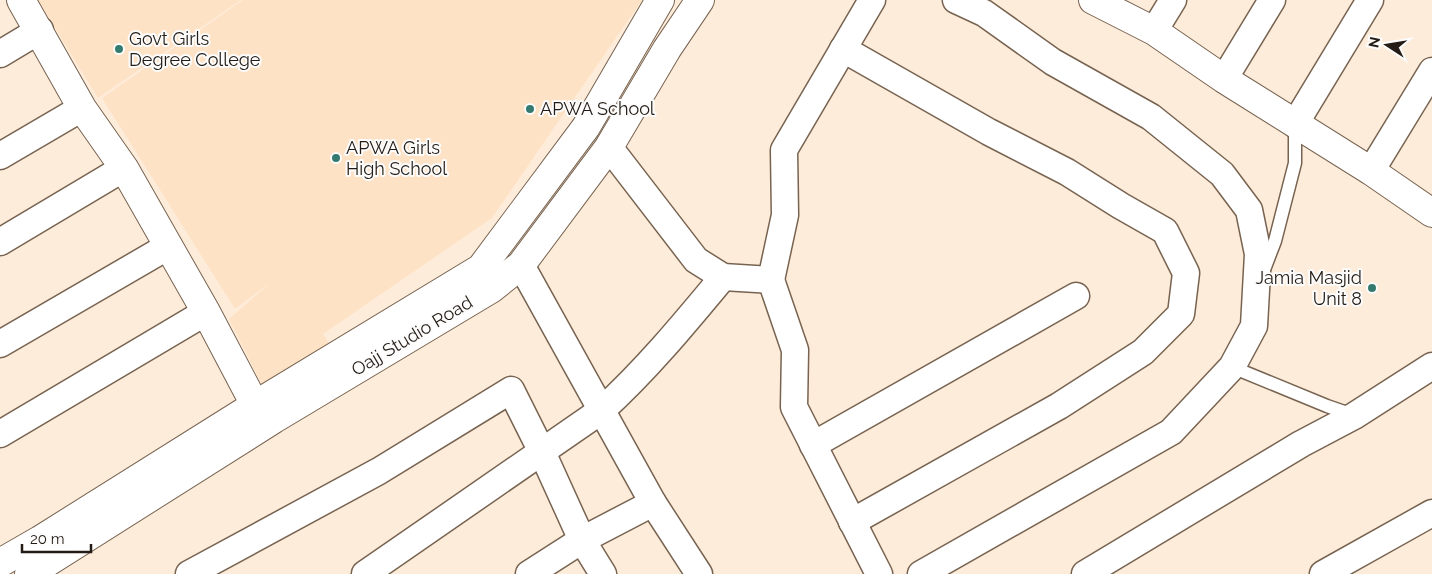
<svg xmlns="http://www.w3.org/2000/svg" width="1432" height="574" font-family="Raleway,sans-serif">
	<style>
		.built { fill: #fee2c6 }
		.lines { fill: none; stroke-linecap: round; stroke-linejoin: round }
		.service-casing { stroke: #776350; stroke-width: 15 }
		.minor-casing { stroke: #776350; stroke-width: 29 }
		.tertiary-casing { stroke: #776350; stroke-width: 30 }
		.service { stroke: #fff; stroke-width: 12 }
		.minor { stroke: #fff; stroke-width: 26 }
		.tertiary { stroke: #fff; stroke-width: 28 }
		.poi-dot { fill: #347a6f; stroke: #fcfcfc; stroke-width: 2 }
		.labels { text-anchor: middle; stroke-width: 4; stroke-linejoin: round; paint-order: stroke }
		.poi-label { font-size: 18px; fill: #241c14; stroke: #fcfcfc; text-anchor: start }
		.street-label { font-size: 18px; fill: #241c14; stroke: #fcfcfc }
	</style>
	<rect width="100%" height="100%" fill="#feecda"/>
	<g class="built">
		<path d="M38 0H241L98 98Z"/>
		<path d="M243 0H642L492 218 323 334 329 343 263 387 229 319 271 282 235 309 102 98Z"/>
	</g>
	<g class="lines">
		<defs>
			<g id="service">
				<path d="M1265 267 1275 241 1295 163V124"/>
				<path d="M1232 367 1327 406 1353 415"/>
			</g>
			<g id="minor">
				<path d="M1154 31 1173 0"/>
				<path d="M843 49 989 132 1067 172 1121 206 1165 231 1186 273 1181 314 1143 352 1059 406 852 522"/>
				<path d="M0 54 40 30"/>
				<path d="M1224 79 1272 0"/>
				<path d="M1295 124 1370 0"/>
				<path d="M609 147 696 260 723 277 771 280 785 215 784 150 872 0"/>
				<path d="M0 156 82 108"/>
				<path d="M1371 171 1432 71"/>
				<path d="M0 242 124 168"/>
				<path d="M521 265 653 503 699 574"/>
				<path d="M771 280 795 350 794 407 879 574"/>
				<path d="M0 344 167 247"/>
				<path d="M0 434 206 312"/>
				<path d="M813 445 1076 296"/>
				<path d="M189 574 379 471 511 390 542 452 582 540 603 574"/>
				<path d="M365 574 602 410C646 370 684 324 723 277"/>
				<path d="M529 574 582 540 653 503"/>
				<path d="M921 574 1171 432 1232 367 1254 326 1258 254 1249 210 1222 174 1151 117 1053 62 984 13 956 0"/>
				<path d="M1085 574 1301 444 1354 416 1432 366"/>
				<path d="M1323 574 1432 513"/>
			</g>
			<g id="tertiary">
				<path d="M21 0 82 108 124 168 206 312 255 405"/>
				<path d="M1093 0 1154 31 1224 79 1371 171 1432 213"/>
				<path d="M0 563 40 540 255 405 481 268 586 127 660 0"/>
				<path d="M29 574 274 419 491 289 521 265 609 147 667 49 700 0"/>
			</g>
		</defs>
		<use href="#service" class="service-casing"/>
		<use href="#minor" class="minor-casing"/>
		<use href="#tertiary" class="tertiary-casing"/>
		<use href="#service" class="service"/>
		<use href="#minor" class="minor"/>
		<use href="#tertiary" class="tertiary"/>
	</g>
	<g class="poi-dot">
		<circle cx="119" cy="49" r="5"/>
		<circle cx="530" cy="109" r="5"/>
		<circle cx="336" cy="158" r="5"/>
		<circle cx="1372" cy="288" r="5"/>
	</g>
	<g class="labels">
		<g class="poi-label">
			<text x="129" y="45">Govt Girls<tspan x="129" dy="21">Degree College</tspan></text>
			<text x="540" y="115">APWA School</text>
			<text x="346" y="154">APWA Girls<tspan x="346" dy="21">High School</tspan></text>
			<text x="1362" y="284" text-anchor="end">Jamia Masjid<tspan x="1362" dy="21">Unit 8</tspan></text>
		</g>
		<g class="street-label">
			<text transform="translate(412 336) rotate(-31)" y="6">Oajj Studio Road</text>
		</g>
	</g>
	<g transform="translate(1387 45) rotate(282)" stroke="#fcfcfc" stroke-width="4" paint-order="stroke">
	<path d="M0-4L9 19L0 12L-9 19Z" fill="#241c14"/>
	<text y="-8" font-size="14" font-weight="bold" text-anchor="middle" fill="#241c14">N</text>
	</g>
	<path d="M22 544v8h69v-8" fill="none" stroke="#241c14" stroke-width="2.5"/>
	<text x="30" y="544" font-size="15" fill="#241c14" stroke="#fcfcfc" stroke-width="4" paint-order="stroke">20 m</text>
</svg>
